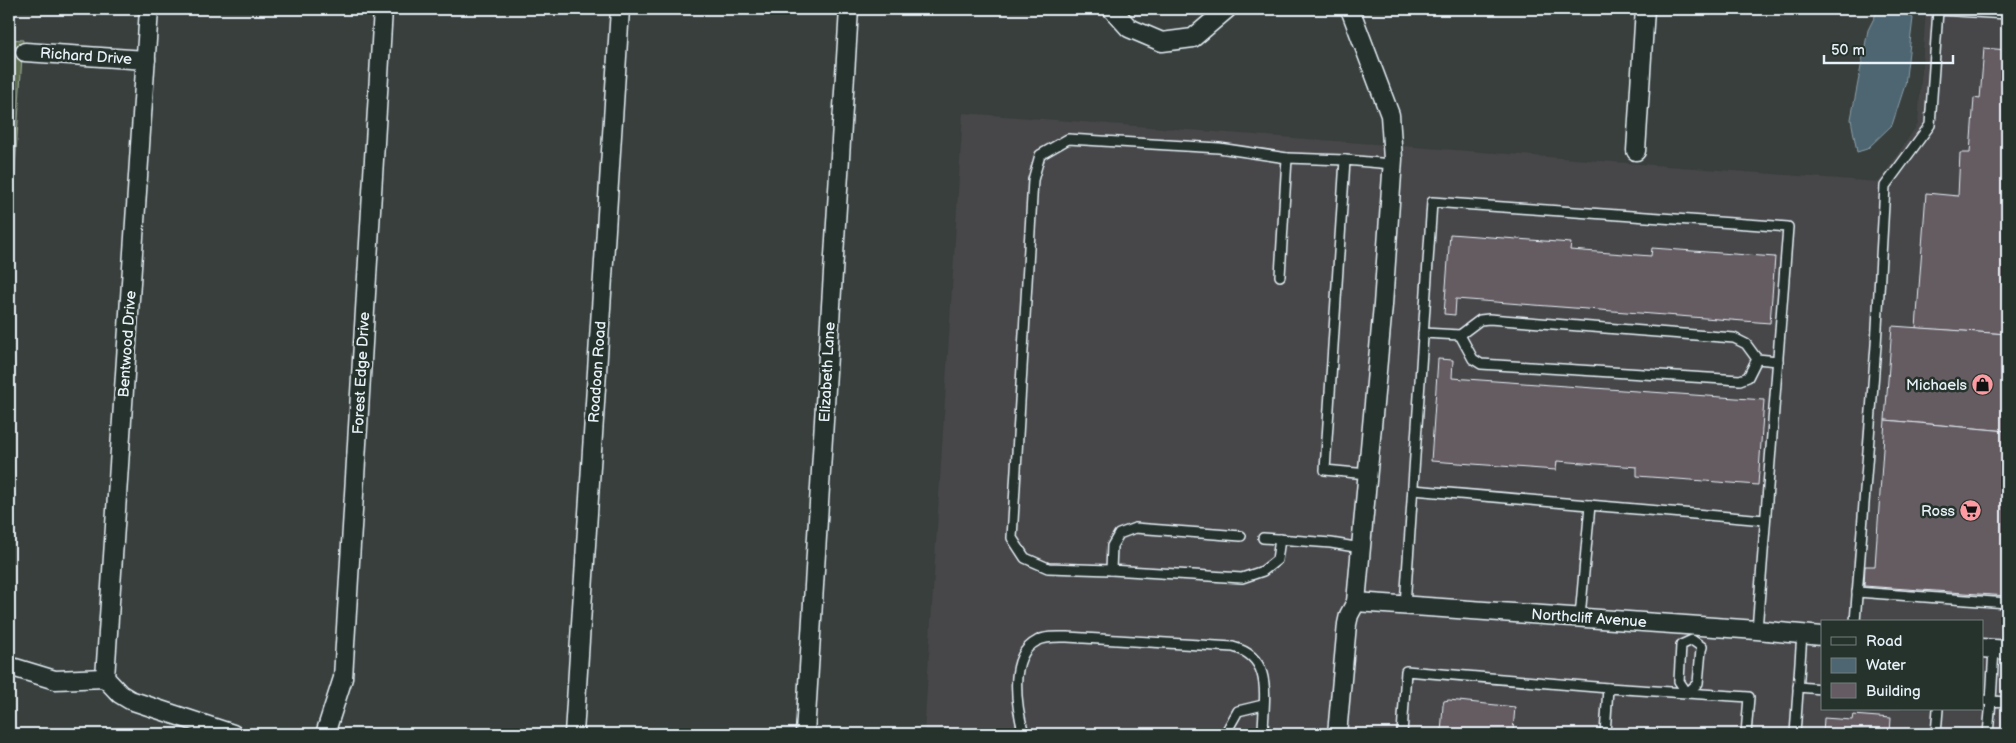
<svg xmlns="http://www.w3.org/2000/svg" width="2016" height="743" font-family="'Balsamiq Sans',sans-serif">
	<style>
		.built { fill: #464748; fill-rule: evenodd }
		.green { fill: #5d6d4f; stroke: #a2afa4 }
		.water { fill: #4d6672; stroke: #8b9ea8 }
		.building { fill: #655b62; stroke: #e8f1f8 }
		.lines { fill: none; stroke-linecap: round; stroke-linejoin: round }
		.service-casing { stroke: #e8f1f8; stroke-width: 12 }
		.minor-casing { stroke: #e8f1f8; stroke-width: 21 }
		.service { stroke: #26332d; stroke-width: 9 }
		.minor { stroke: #26332d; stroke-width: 18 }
		.labels { text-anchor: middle; stroke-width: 5; stroke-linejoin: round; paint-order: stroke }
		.street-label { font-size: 15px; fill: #e8f1f8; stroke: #26332d }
		.poi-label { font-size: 15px; fill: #e8f1f8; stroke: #26332d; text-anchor: end }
	</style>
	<rect width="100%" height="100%" fill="#393f3d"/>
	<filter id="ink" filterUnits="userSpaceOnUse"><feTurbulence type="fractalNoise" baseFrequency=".02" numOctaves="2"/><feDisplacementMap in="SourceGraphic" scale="10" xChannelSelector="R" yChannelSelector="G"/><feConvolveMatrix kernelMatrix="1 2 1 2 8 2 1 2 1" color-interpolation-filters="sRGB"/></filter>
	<g filter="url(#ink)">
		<path class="built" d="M1926 9H2007V734H924L963 113 1879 182 1918 124ZM1822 622H1982V709H1822Z"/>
		<path class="green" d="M9 39 23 40 9 267Z"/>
		<path class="water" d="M1899 11 1913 18 1905 85 1892 125 1867 149 1857 152 1851 119 1868 30 1877 12Z"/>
		<g class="building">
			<path d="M1984 48 2007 50V334L1916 328 1926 193 1958 196 1960 153H1970L1974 98 1980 99Z"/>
			<path d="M1450 234 1571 243 1570 250 1651 256 1652 248 1775 257 1770 323 1456 299 1455 315 1444 314Z"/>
			<path d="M1892 326 2007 334V431L1885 420Z"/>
			<path d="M1438 359 1453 360 1452 378 1764 400 1758 485 1637 476V467L1557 461 1556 470 1431 461Z"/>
			<path d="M1885 420 2007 431V596L1864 586 1865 566H1875Z"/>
			<path d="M1449 700 1515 707 1513 730 1517 734H1441L1443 705 1444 701Z"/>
			<path d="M1853 715 1891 718 1890 734H1823L1824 718 1852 720Z"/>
		</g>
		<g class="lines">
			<defs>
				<g id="service">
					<path d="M1280 276 1287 158 1345 160"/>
					<path d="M1423 333 1460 335 1480 320 1489 319 1734 338 1746 344 1757 359 1778 361"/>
					<path d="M1460 335 1473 359 1481 364 1740 380 1748 377 1757 359"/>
					<path d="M1367 474 1325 470 1345 160 1392 164"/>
					<path d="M1413 490 1765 520"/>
					<path d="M1241 536 1135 528 1119 534 1112 546 1111 570 1242 578 1263 571 1277 560 1280 539"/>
					<path d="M1263 538 1331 543 1361 548"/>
					<path d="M1111 570 1048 568 1025 558 1012 538 1033 180 1040 155 1068 139 1219 148 1287 158"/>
					<path d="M1857 592 2007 603"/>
					<path d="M1405 605 1432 202 1788 227 1757 630"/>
					<path d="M1580 617 1590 505"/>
					<path d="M1855 622 1876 345 1885 186 1930 125 1938 10 2007 14"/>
					<path d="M1692 640 1702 647 1701 650 1698 683 1687 693 1679 681 1681 645Z"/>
					<path d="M1798 687 1822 689"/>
					<path d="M1982 700 1991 701 1994 649"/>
					<path d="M1024 734C1017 709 1007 656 1037 641 1046 636 1058 637 1067 637L1233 647C1275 658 1263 700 1263 734"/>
					<path d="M1225 734 1238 711 1263 705"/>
					<path d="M1402 734 1406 671 1608 688"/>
					<path d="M1605 734 1608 688 1749 697 1746 734"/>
					<path d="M1795 734 1802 634"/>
					<path d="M1936 734 1938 709"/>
					<path d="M1988 734 1991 701 2007 702"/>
				</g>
				<g id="minor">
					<path d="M1112 9 1129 28 1162 42 1193 38 1227 9"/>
					<path d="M25 52 146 60"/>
					<path d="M1636 151 1645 9"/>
					<path d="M1356 602 1757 630 1822 636"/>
					<path d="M1982 648 2007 650"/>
					<path d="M9 666 55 680 105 678 120 694 130 700 233 734"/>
					<path d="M105 678 149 9"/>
					<path d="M325 734 343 678 383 9"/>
					<path d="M574 734 620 9"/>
					<path d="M805 734 849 9"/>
					<path d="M1337 734 1347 624 1349 615 1356 602 1383 305 1393 159 1390 115 1350 9"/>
				</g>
			</defs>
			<use href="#service" class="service-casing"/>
			<use href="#minor" class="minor-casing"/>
			<use href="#service" class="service"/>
			<use href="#minor" class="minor"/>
		</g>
	</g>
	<defs>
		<symbol id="shop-disc" viewBox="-11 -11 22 22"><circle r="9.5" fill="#ff9aa2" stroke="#26332d"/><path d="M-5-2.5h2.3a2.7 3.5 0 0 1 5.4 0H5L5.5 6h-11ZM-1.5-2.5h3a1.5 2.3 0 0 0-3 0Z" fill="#111"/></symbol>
		<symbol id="supermarket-disc" viewBox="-11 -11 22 22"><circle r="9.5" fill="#ff9aa2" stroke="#26332d"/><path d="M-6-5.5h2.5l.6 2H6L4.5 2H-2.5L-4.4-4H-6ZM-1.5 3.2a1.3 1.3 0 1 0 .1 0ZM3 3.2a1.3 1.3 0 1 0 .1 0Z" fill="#111"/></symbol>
	</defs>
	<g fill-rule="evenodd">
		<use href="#shop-disc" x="1970" y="372" width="25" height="25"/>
		<use href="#supermarket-disc" x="1958" y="498" width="25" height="25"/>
	</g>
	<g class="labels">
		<g class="street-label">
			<text transform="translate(86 56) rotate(4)" y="5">Richard Drive</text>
			<text transform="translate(127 344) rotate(-86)" y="5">Bentwood Drive</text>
			<text transform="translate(597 372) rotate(-86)" y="5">Roadoan Road</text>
			<text transform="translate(827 372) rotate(-87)" y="5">Elizabeth Lane</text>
			<text transform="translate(361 373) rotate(-87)" y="5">Forest Edge Drive</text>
			<text transform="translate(1589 618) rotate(4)" y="5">Northcliff Avenue</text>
		</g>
		<g class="poi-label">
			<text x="1967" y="390">Michaels</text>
			<text x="1955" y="516">Ross</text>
		</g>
	</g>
	<rect width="2016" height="743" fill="none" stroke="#26332d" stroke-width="30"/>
	<rect x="15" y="15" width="1986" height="713" fill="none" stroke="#e8f1f8" stroke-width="2" filter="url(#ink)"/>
	<rect x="1821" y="620" width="162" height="90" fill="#26332d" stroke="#747f7e"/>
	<rect x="1831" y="637" width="25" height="8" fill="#26332d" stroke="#747f7e"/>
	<text x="1866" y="646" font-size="15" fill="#e8f1f8">Road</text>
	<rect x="1831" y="658" width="25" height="15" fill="#4d6672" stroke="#747f7e"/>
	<text x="1866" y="670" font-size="15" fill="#e8f1f8">Water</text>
	<rect x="1831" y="683" width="25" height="15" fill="#655b62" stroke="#747f7e"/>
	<text x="1866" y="696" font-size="15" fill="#e8f1f8">Building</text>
	<path d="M1824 55v8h129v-8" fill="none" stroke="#e8f1f8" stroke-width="2.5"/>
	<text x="1831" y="55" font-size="15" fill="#e8f1f8" stroke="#26332d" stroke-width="4" paint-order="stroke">50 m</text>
</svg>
